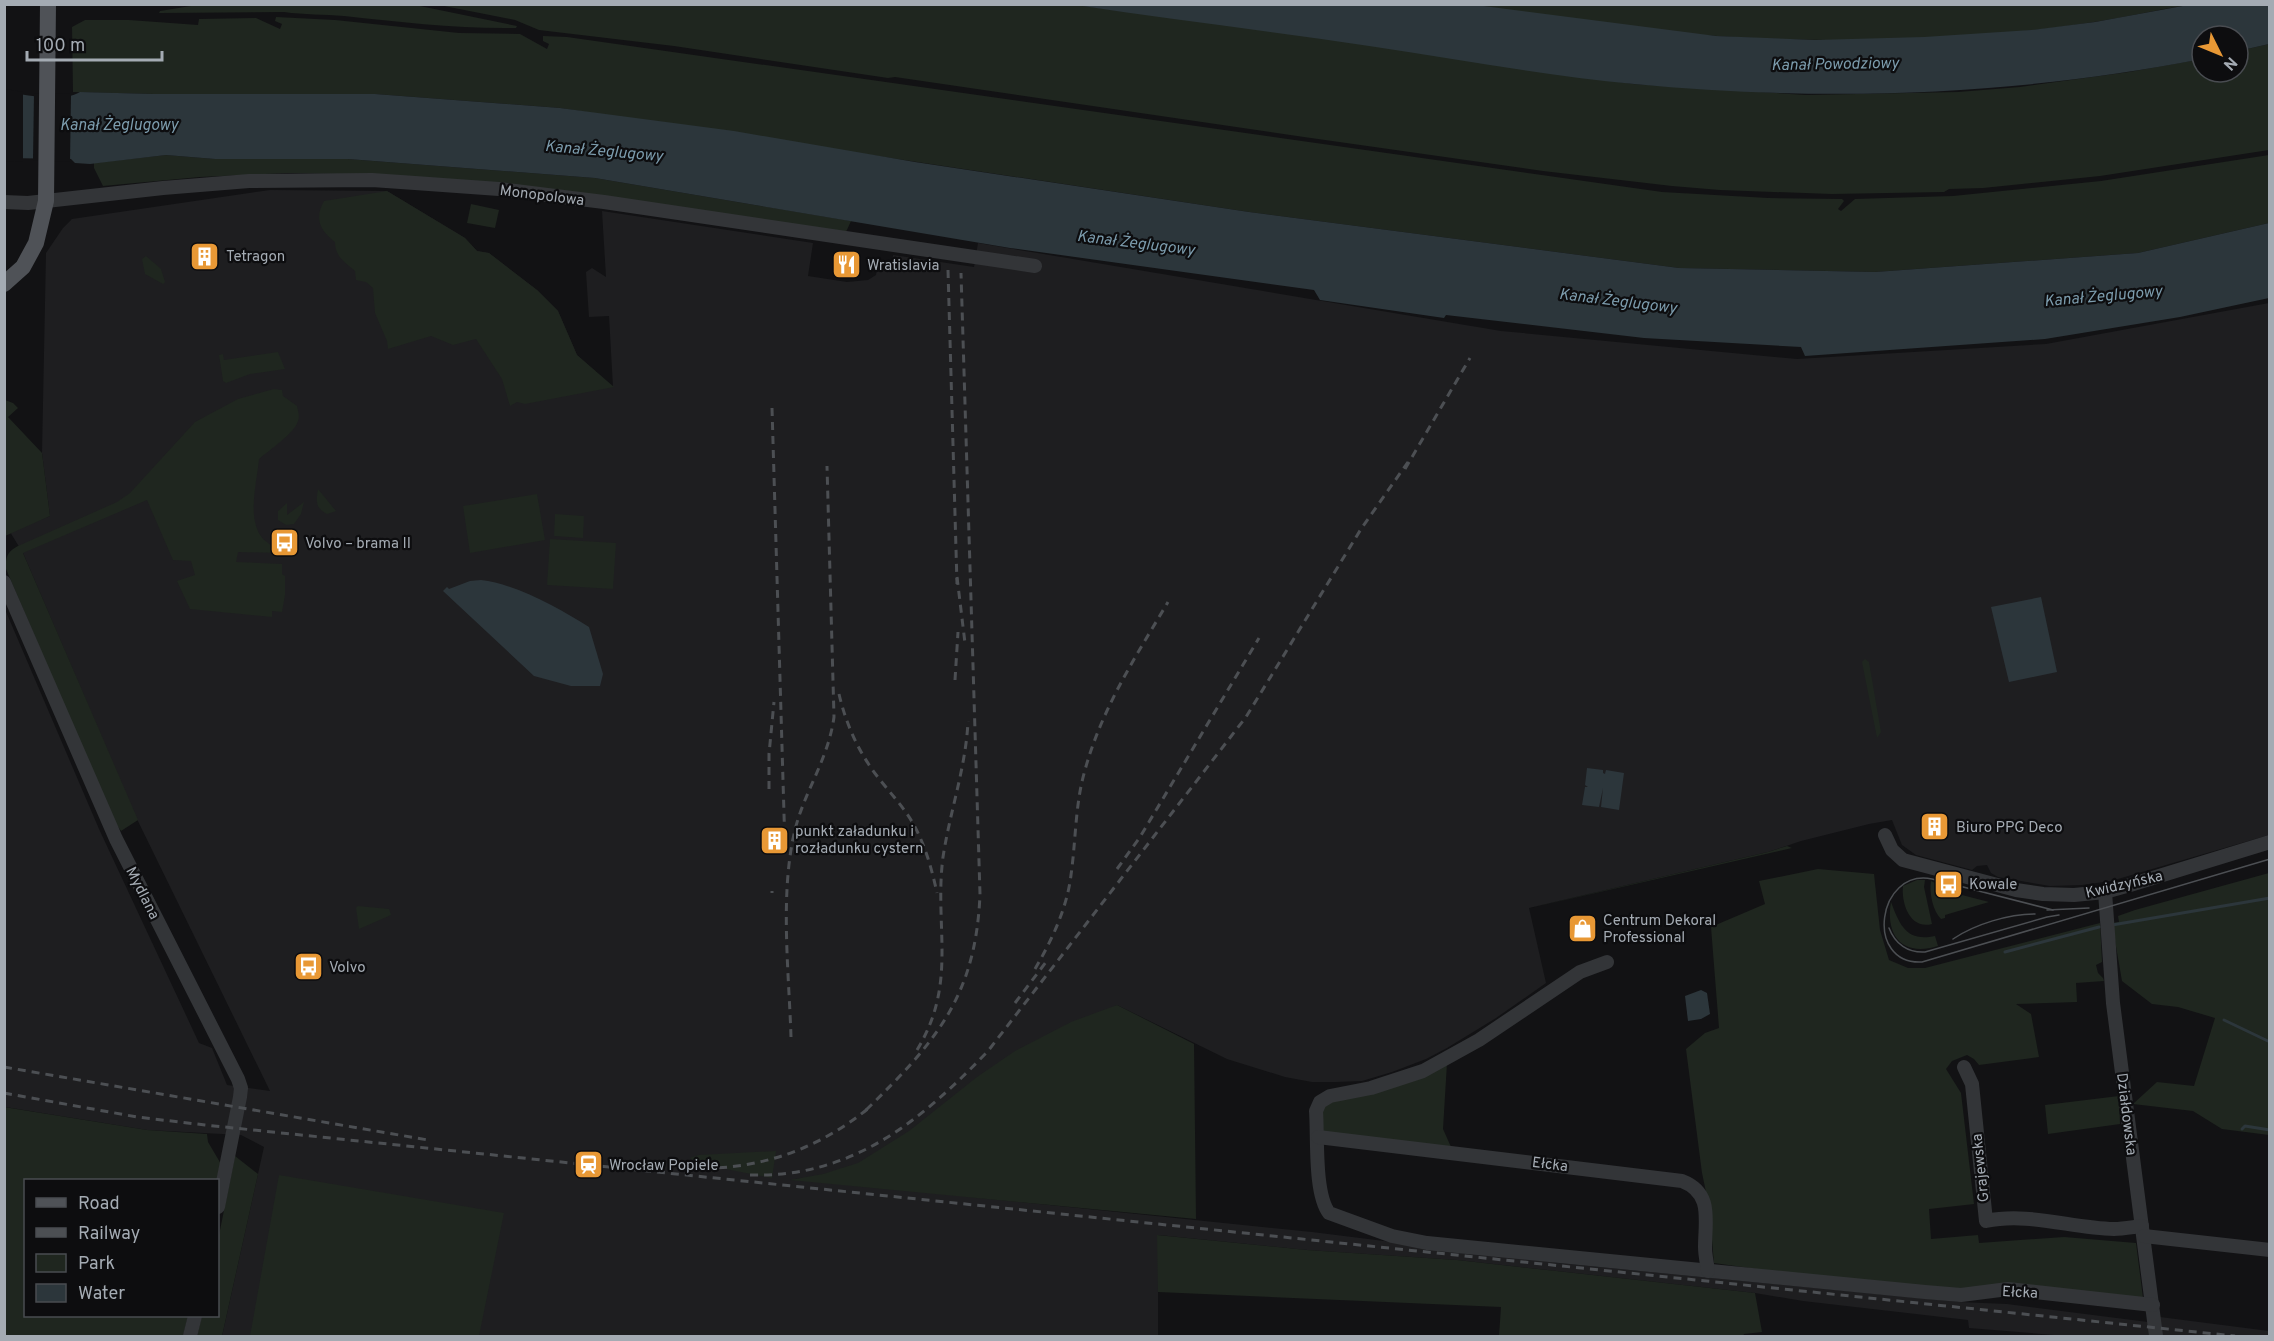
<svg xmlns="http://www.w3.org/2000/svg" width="2274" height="1341" font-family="Overpass,sans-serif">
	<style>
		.built { fill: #1e1e20 }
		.green { fill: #1f261f }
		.water { fill: #2c363b }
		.pier { fill: #121214 }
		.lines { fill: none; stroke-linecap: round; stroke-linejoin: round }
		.stream { stroke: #2c363b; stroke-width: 3 }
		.minor { stroke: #333538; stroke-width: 14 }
		.major { stroke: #4f5257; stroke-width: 16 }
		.tram { stroke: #4c4f53; stroke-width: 1.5 }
		.rail { stroke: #4c4f53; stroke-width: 3; stroke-dasharray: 8 6; stroke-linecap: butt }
		.labels { text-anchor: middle; stroke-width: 4.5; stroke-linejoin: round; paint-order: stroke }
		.street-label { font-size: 15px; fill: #a4abb3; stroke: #0d0d0f }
		.poi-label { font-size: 15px; fill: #a4abb3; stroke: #0d0d0f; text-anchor: start }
		.water-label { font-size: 16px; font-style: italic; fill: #7c9cad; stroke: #0d0d0f }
	</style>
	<rect width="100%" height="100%" fill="#121214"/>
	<g class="built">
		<path d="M270 190 387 191 465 238 477 251 489 253 537 290 558 311 577 355 613 387 609 316 589 317 586 272 592 268 606 277 602 211 813 243 808 276 847 282 868 280 876 275 877 268 885 262 892 263 893 255 974 267 978 243 1501 331 1797 359 2046 344 2269 303V835L2111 881 2082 885 2050 886 1998 877 1991 873 1987 865 1977 866 1972 870 1916 855 1902 845 1892 820 1869 824 1801 841 1768 852 1529 908 1546 983 1496 1018 1447 1048 1426 1059 1392 1072 1362 1081 1336 1082H1312L1285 1077 1227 1059 1117 1005 860 1165 809 1178 796 1179 1312 1232 1559 1263 1960 1302 2007 1304 2148 1322 2149 1336H2066L1969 1328 1968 1320 1803 1301 1755 1293 1457 1260 1307 1250 1158 1235V1336H222L264 1147 241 1135 147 1130 5 1107 4 607 99 829 199 1043 212 1048 227 1085 270 1091 134 813 23 553 10 532 50 516 42 453 46 253 63 228 72 219Z"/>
		<path d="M2160 1317 2269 1331V1336H2161Z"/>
	</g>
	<g class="green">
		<path d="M203 4 415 5 517 26 516 28C458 29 401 22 344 16 324 14 304 15 284 12L159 13 160 11Z"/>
		<path d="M439 5H1076L1233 25 1633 84 1806 95 1958 92 2020 87 2129 72 2202 59V72H2238V51L2269 44V150L2100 176 1983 188 1949 189 1944 192 1832 194 1720 190 1672 186 1543 171 1304 137 895 77 888 78 674 46 539 30 515 20Z"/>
		<path d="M1468 5H2188C2157 10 2126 17 2094 22 1973 41 1839 44 1717 36 1634 31 1551 16 1468 5Z"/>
		<path d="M276 17 335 20 459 33 520 34 547 49 549 44 543 41V36L567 37 1662 192 1768 198 1842 199 1844 201 1838 209 1841 211 1855 199 1953 196 2101 181 2269 155V223L2138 253 1875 272 1679 268 1249 212 560 108 375 94H153L73 92 72 27 85 20H129L198 25 199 19 256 18 280 29 282 24 275 21Z"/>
		<path d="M166 155 215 159H348L595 178 851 221 846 232 384 175 288 173 200 177 103 186 94 168V163Z"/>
		<path d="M387 191 465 238 477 251 489 253 537 290 558 311 577 355 614 387 525 404 517 402 510 406 502 379 476 339 453 345 431 336 388 349 387 341 375 313 373 288 366 282 356 280 355 271C345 262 335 257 335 242 320 230 314 219 324 201Z"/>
		<path d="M471 204 499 210 495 228 467 223Z"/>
		<path d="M146 256 161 269 165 282 163 284 145 274 142 259Z"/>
		<path d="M278 352 285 369 250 374 226 383 223 381 219 355 223 354 224 360Z"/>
		<path d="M274 389 282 390 283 396 297 406C298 411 300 416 298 421 295 433 268 451 259 459 257 483 246 519 263 539 269 544 276 549 283 553L238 552 236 562 282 564V574L285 576V595L282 612 272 611V617L190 609 177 581 195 575 191 561 173 560 147 500 23 553 138 820 121 831 113 820 6 569C5 557 8 551 18 546L117 502 130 493 195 422 238 399Z"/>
		<path d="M5 400 13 403 18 408 8 417 42 453 50 516 5 536Z"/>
		<path d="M318 489 336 511 327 514C315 508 316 501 318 489Z"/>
		<path d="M537 494 545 540 470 553 463 506Z"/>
		<path d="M304 502 301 514 294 524 286 525 278 520V511L287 503V515Z"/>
		<path d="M555 514 584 516 583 538 554 536Z"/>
		<path d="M550 539 616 543 613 589 547 585Z"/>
		<path d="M1865 659 1869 662 1881 732 1877 738 1862 662Z"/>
		<path d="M1787 846 1792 848 1530 908 1768 852Z"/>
		<path d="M1818 869 1874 874 1880 930 1889 960 1908 968H1925L2100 923 2102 962 2096 965 2098 973 2103 978 2104 981 2076 983 2077 1002 2016 1004 2031 1014 2039 1057 1979 1065 1974 1059 1967 1055 1952 1061 1946 1069 1961 1093 1974 1204 1929 1209 1931 1239 1978 1235 1979 1243 2064 1237 2136 1243 2143 1298 1949 1290 1799 1275 1714 1263 1709 1206 1702 1173 1686 1049 1705 1033 1719 1028 1711 927 1765 904 1759 881Z"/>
		<path d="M2269 873V1135L2222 1129 2193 1111 2133 1104 2157 1082 2194 1086 2215 1018 2178 1007 2152 1004 2122 981 2112 923 2119 922 2118 916 2135 910Z"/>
		<path d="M1917 880H1925L1924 887 1932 924C1910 930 1901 903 1903 886Z"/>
		<path d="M1931 881 1958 894 1989 902 1945 915V918L1941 919C1933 911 1929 893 1931 881Z"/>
		<path d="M1891 902C1900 926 1907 942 1935 936L1938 946C1903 957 1885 936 1891 902Z"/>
		<path d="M358 906 389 909 391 915 359 929 356 908Z"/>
		<path d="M1117 1005 1194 1044 1196 1219 790 1180 823 1174 858 1163 909 1131 977 1077 1015 1051 1071 1022Z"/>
		<path d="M1447 1063 1443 1129 1451 1147 1324 1134 1321 1130 1322 1110 1326 1104Z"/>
		<path d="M2119 1096 2120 1124 2048 1134 2045 1105Z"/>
		<path d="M4 1107 147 1130 207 1134 208 1142 221 1164 217 1180H26V1316H188L183 1336H5Z"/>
		<path d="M776 1151 772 1178 700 1164 690 1158 699 1155Z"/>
		<path d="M235 1156 258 1174 222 1336H197L202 1316H218V1240Z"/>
		<path d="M279 1175 504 1213 479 1336H250Z"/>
		<path d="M1157 1235 1307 1250 1457 1260 1755 1293 1762 1332 1744 1334 1743 1336H1499L1501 1307 1158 1292Z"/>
	</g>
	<g class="water">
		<path d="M1468 4 1716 36 1815 40 1924 37 2031 30 2095 22 2188 5H2269V44L2238 51V36H2202V59C2012 96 1827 102 1634 84 1546 76 1457 59 1369 46 1271 31 1173 20 1076 5Z"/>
		<path d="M5 92C27 94 59 104 80 92L153 94H375L560 108 734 131 915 162 1249 212 1679 268 1875 272 2138 253 2269 223V298L2180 317 2045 339 1805 356 1801 347 1644 338 1446 315 1444 318 1320 300 1314 290 1010 248 595 178 348 159H215L166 155 90 164 75 163 71 159 5 158Z"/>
		<path d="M481 580C516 584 559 608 589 627L603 674 600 686H571L534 676 443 591 447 587 449 589 470 581Z"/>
		<path d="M2041 597 2057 672 2009 682 1991 607Z"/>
		<path d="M1587 768 1603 770V773L1605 774 1606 770 1624 773 1619 810 1601 807 1603 788 1599 807 1582 805 1585 787H1588L1585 785Z"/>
		<path d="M1701 990 1707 993 1710 1014 1701 1019 1688 1021 1685 996Z"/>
	</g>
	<g class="pier">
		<path d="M6 89 23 92V162L6 161Z"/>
		<path d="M34 93 71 94 70 162 33 160Z"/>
	</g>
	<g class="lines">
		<g class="stream">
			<path d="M2112 925 2270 898"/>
			<path d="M2005 952 2099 927"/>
			<path d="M2224 1020 2270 1042"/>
			<path d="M2242 1129 2245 1126 2270 1130"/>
		</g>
		<g class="minor">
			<path d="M4 202 28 203 163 188 249 181 372 180 415 183 499 189 604 202 1035 266"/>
			<path d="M4 582 116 839 238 1079 241 1088 240 1097 218 1207"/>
			<path d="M1885 835 1892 850 1903 860 2016 890 2043 894 2074 895 2105 892 2130 885 2270 842"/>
			<path d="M2105 892 2113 1003 2156 1336"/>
			<path d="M1607 962 1580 972 1479 1040 1423 1071 1371 1088 1330 1096 1320 1102 1316 1111C1318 1137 1314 1193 1329 1213L1392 1236 1427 1243 1925 1292 1961 1295 2008 1289 2153 1305"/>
			<path d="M1964 1067 1972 1084 1986 1221C2028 1212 2071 1228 2114 1229 2123 1229 2133 1227 2142 1226"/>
			<path d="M1318 1137 1682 1181C1713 1193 1705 1220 1705 1247 1705 1255 1707 1263 1708 1271"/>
			<path d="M2144 1236 2270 1250"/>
			<path d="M190 1336 195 1316"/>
		</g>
		<path class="major" d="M4 284 23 267 36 243 46 201 48 4"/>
		<g class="tram">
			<path d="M2047 910 2089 908"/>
			<path d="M2053 910 1932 879C1877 868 1864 965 1922 962L2270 859"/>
			<path d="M1889 928C1895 944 1908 953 1925 952L2047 917 2059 915"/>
			<path d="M1953 939C1975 924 2009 914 2035 914"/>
		</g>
		<g class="rail">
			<path d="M948 270 957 584"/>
			<path d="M772 408 785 848"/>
			<path d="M1405 469 1470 358"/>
			<path d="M957 577 965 643"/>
			<path d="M955 680 958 632"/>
			<path d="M839 694C846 724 858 751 877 776 890 793 905 808 915 827 926 848 932 870 937 893"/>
			<path d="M769 789V754L774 702"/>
			<path d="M1117 869 1140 837 1259 638"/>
			<path d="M772 891V893"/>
			<path d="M1035 969C1052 940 1067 908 1071 875 1076 840 1075 804 1085 770 1102 708 1136 656 1168 602"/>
			<path d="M1015 1003 1046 962"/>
			<path d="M791 1037C789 973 780 897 794 834 803 793 828 761 834 717L827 466"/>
			<path d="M917 1050C958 983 934 927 943 857 950 811 966 767 968 721"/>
			<path d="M4 1067 428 1140"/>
			<path d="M4 1093 137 1117 205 1125 2235 1336"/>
			<path d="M866 1110C936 1042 976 996 980 894L961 273"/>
			<path d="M691 1168C758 1171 819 1149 870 1107"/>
			<path d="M750 1175C852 1178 921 1121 988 1051L1246 717 1361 529 1408 462"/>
		</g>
	</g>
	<defs>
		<symbol id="building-square" viewBox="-11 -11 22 22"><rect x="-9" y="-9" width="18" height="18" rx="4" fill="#e89835" stroke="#0d0d0f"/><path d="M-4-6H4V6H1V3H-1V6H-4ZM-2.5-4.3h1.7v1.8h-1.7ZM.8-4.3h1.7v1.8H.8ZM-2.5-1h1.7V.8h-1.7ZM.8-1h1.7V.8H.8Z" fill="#fff"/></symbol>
		<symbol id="restaurant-square" viewBox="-11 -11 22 22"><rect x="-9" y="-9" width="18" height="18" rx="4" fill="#e89835" stroke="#0d0d0f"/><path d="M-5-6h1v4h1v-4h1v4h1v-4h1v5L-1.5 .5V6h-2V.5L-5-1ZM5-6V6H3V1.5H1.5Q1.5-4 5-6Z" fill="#fff"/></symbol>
		<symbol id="bus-square" viewBox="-11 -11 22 22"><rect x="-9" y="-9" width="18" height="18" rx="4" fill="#e89835" stroke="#0d0d0f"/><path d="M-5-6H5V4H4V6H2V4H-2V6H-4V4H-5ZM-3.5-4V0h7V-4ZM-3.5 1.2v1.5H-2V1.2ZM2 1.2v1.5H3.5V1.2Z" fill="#fff"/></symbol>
		<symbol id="shop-square" viewBox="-11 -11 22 22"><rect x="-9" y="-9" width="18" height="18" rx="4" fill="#e89835" stroke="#0d0d0f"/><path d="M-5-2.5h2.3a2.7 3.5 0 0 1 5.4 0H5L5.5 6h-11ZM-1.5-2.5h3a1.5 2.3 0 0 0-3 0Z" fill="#fff"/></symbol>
		<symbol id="station-square" viewBox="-11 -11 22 22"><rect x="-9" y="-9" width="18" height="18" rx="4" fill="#e89835" stroke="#0d0d0f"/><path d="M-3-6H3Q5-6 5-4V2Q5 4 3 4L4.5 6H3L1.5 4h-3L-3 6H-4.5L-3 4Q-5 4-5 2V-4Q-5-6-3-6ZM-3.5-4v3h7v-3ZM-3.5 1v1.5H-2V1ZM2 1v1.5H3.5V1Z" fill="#fff"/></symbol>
	</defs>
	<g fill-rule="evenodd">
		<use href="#building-square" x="188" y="240" width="33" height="33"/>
		<use href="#restaurant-square" x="830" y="248" width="33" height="33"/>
		<use href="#bus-square" x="268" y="526" width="33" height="33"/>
		<use href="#building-square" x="1918" y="810" width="33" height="33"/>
		<use href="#building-square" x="758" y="824" width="33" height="33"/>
		<use href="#bus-square" x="1932" y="868" width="33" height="33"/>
		<use href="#shop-square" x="1566" y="912" width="33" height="33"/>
		<use href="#bus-square" x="292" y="950" width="33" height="33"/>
		<use href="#station-square" x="572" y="1148" width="33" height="33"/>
	</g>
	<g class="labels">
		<g class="street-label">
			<text transform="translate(542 195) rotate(7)" y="5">Monopolowa</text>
			<text transform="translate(2124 884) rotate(-13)" y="5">Kwidzyńska</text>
			<text transform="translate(143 893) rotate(63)" y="5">Mydlana</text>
			<text transform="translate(2127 1114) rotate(83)" y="5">Działdowska</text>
			<text transform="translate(1550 1164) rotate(7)" y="5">Ełcka</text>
			<text transform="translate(1980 1168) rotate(-96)" y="5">Grajewska</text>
			<text transform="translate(2020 1292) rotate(3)" y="5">Ełcka</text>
		</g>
		<g class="poi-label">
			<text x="226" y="261">Tetragon</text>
			<text x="867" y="270">Wratislavia</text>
			<text x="305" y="548">Volvo – brama II</text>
			<text x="1956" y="832">Biuro PPG Deco</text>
			<text x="795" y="836">punkt załadunku i<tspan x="795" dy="17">rozładunku cystern</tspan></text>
			<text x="1969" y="889">Kowale</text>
			<text x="1603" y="925">Centrum Dekoral<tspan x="1603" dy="17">Professional</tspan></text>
			<text x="329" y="972">Volvo</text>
			<text x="609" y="1170">Wrocław Popiele</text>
		</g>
		<g class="water-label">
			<text transform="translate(1835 63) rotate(-1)" y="6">Kanał Powodziowy</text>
			<text x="119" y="130">Kanał Żeglugowy</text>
			<text transform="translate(604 150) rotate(5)" y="6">Kanał Żeglugowy</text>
			<text transform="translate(1136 242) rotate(7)" y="6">Kanał Żeglugowy</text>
			<text transform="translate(2103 295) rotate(-5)" y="6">Kanał Żeglugowy</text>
			<text transform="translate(1618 300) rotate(7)" y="6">Kanał Żeglugowy</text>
		</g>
	</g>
	<rect width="2274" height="1341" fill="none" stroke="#a4abb3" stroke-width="12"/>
	<rect x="24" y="1179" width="195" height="138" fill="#0d0d0f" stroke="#494c51" stroke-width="1.5"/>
	<rect x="36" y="1198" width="30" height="9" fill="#4f5257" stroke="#494c51" stroke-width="1.5"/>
	<text x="78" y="1209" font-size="18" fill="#a4abb3">Road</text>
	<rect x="36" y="1228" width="30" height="9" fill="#4c4f53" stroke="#494c51" stroke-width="1.5"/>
	<text x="78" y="1239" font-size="18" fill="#a4abb3">Railway</text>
	<rect x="36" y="1254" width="30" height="18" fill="#1f261f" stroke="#494c51" stroke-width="1.5"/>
	<text x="78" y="1269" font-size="18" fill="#a4abb3">Park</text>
	<rect x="36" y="1284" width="30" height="18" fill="#2c363b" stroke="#494c51" stroke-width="1.5"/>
	<text x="78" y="1299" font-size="18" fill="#a4abb3">Water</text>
	<g transform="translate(2220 54) rotate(133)"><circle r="28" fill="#0d0d0f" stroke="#494c51" stroke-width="1.5"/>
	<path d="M0-4.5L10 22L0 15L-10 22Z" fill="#e89835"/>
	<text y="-9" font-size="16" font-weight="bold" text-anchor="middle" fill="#a4abb3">N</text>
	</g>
	<path d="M27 51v9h135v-9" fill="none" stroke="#a4abb3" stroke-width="3"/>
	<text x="36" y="51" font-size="18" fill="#a4abb3" stroke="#0d0d0f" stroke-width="4.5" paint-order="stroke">100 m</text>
</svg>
